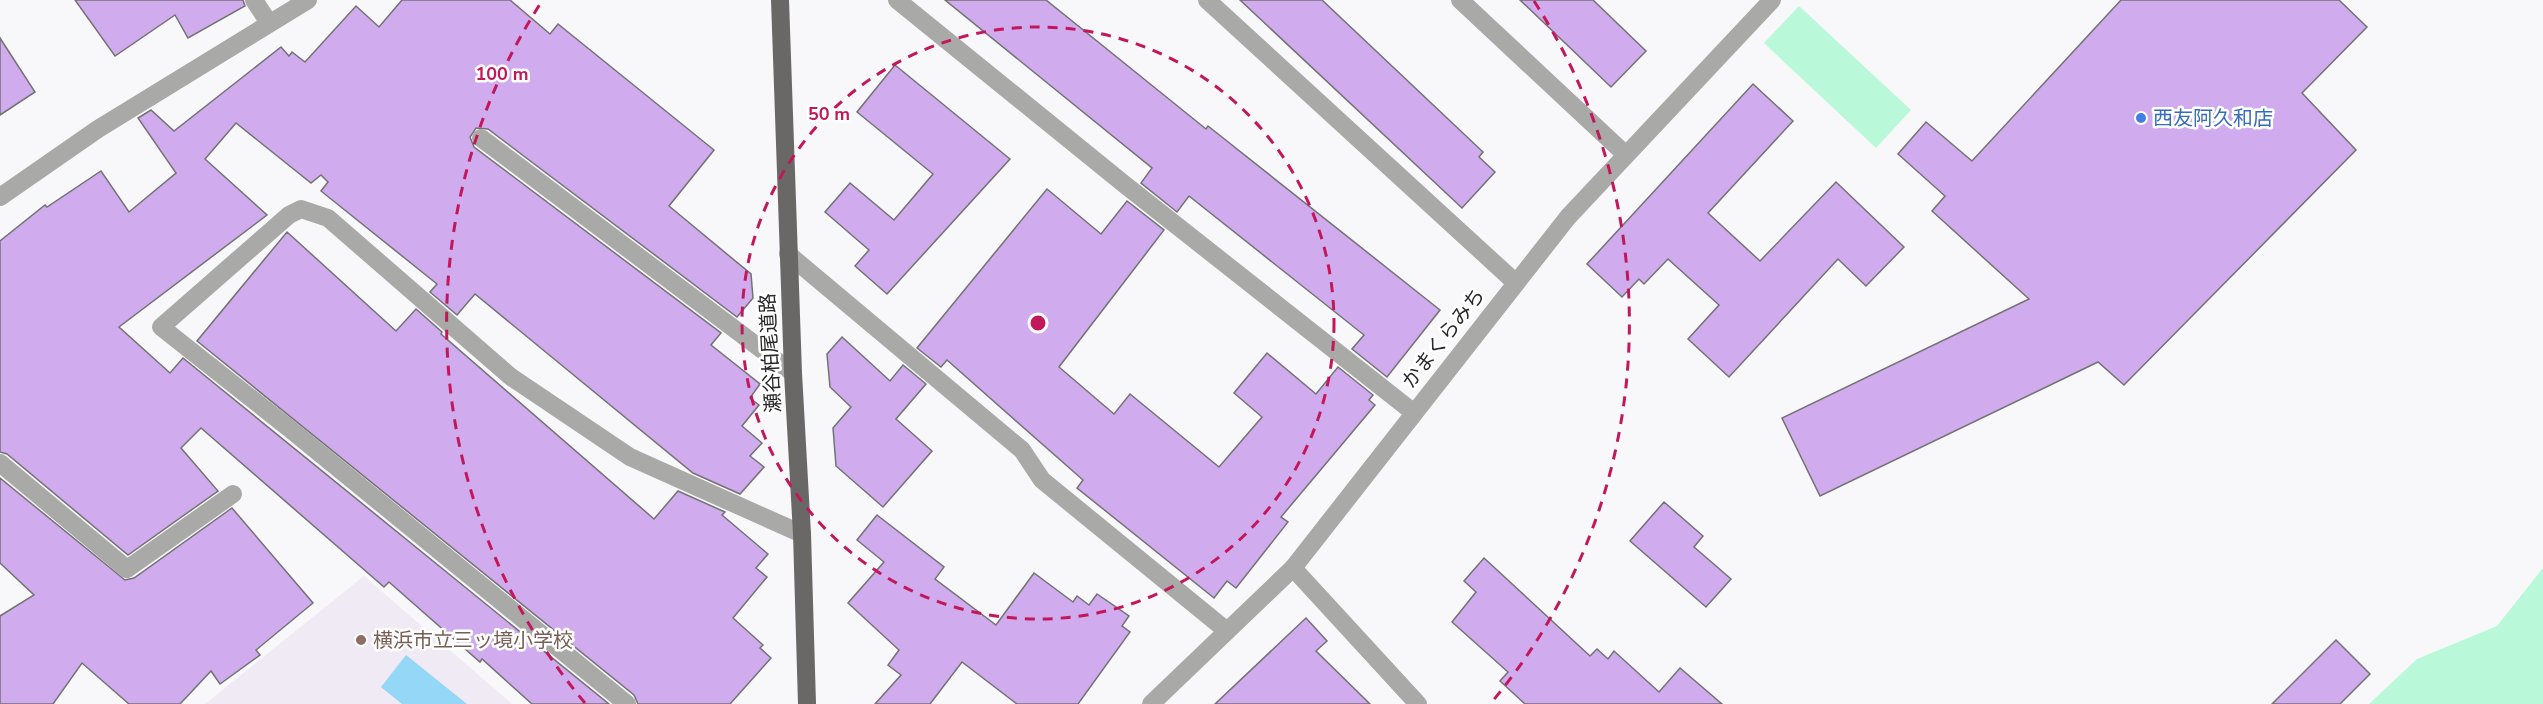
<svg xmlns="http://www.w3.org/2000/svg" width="2543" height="704" font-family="'Nunito Sans','Noto Sans JP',sans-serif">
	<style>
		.built { fill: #efeaf4 }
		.green { fill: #b9f9d9 }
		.water { fill: #95d7f7 }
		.building { fill: #d0acee; stroke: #737274; stroke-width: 1.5 }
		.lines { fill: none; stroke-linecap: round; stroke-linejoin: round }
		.minor { stroke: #a9a9a8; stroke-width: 18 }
		.major { stroke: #696866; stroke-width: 18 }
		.ring { fill: none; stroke: #c2185b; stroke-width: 3; stroke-dasharray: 10 8 }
		.shop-dot { fill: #3f7fe0; stroke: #fff; stroke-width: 2 }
		.education-dot { fill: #8d6e63; stroke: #fff; stroke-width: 2 }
		.labels { text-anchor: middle; stroke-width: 5; stroke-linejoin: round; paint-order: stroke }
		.shop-label { font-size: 20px; fill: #366cbe; stroke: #fff; text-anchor: start }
		.street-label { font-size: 20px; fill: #282829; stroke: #fff }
		.education-label { font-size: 20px; fill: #785e54; stroke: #fff; text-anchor: start }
		.centre { fill: #c2185b; stroke: #fff; stroke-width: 3 }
		.ring-label { font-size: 18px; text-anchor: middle; font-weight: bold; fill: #c2185b; stroke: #fff; stroke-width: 5; stroke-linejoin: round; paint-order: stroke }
	</style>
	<rect width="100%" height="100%" fill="#f8f7fa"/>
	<path class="built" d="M364 576 512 704H205Z"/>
	<g class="green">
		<path d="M1799 6 1911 110 1876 148 1764 43Z"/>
		<path d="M2543 568V704H2369L2417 659 2497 626Z"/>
	</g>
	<path class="water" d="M406 655 467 704H402L381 687Z"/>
	<g class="building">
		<path d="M75 0H243L245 6 188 38 175 15 115 56Z"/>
		<path d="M402 0H510L550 34 558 24 714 150 669 206 751 274 753 298 737 317 488 129 476 128 470 137 474 147 721 333 711 345 760 384 750 398 759 405 742 426 762 443 750 456 764 467 740 494 693 473 475 294 457 315 430 292 437 284 321 191 328 182 321 175 311 183 236 123 205 159 267 215 119 327 170 373 183 358 609 704H532L482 659 480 662 389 582 384 587 201 428 181 448 218 491 128 555 7 454 0 452V241L45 205 47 207 101 171 129 212 176 173 138 118 151 110 174 131 281 47 289 56 292 52 305 62 356 6 379 27Z"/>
		<path d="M945 0H1046L1206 129 1208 126 1440 310 1387 377 1352 349 1364 335 1189 196 1177 212 1141 183 1152 168Z"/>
		<path d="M1240 0H1322L1483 152 1479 157 1495 172 1462 208Z"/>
		<path d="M1520 0H1593L1646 51 1611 87Z"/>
		<path d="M2121 0H2339L2367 27 2302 93 2356 150 2124 385 2098 362 1820 496 1782 418 2029 299 1932 211 1945 196 1898 154 1926 122 1972 161Z"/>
		<path d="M0 38 35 92 0 115Z"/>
		<path d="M895 65 1010 159 887 294 855 266 869 250 825 212 850 183 894 220 933 174 857 112Z"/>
		<path d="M1753 84 1793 121 1708 213 1760 261 1836 182 1904 247 1866 286 1838 259 1729 377 1688 339 1719 305 1668 259 1644 284 1639 279 1622 297 1587 264Z"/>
		<path d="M1047 189 1101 234 1127 201 1164 230 1059 367 1114 414 1130 394 1219 467 1262 417 1234 393 1267 353 1316 394 1338 367 1373 395 1369 400 1375 405 1281 517 1288 522 1236 588 1227 581 1214 598 1077 488 1083 480 947 360 941 367 917 348Z"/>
		<path d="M287 232 396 331 416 309 442 332 441 334 654 519 678 491 725 512 722 515 768 554 756 568 767 577 733 618 763 645 760 648 771 658 730 704H638L634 695 197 341Z"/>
		<path d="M842 337 890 381 903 365 926 384 896 419 932 451 883 507 836 466 833 428 851 407 830 387 827 354Z"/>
		<path d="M0 478 125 580 134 578 232 508 313 603 256 650 260 655 220 684 211 671 180 704H129L82 663 53 704H0V616L34 595 0 563Z"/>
		<path d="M1664 502 1703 536 1694 547 1731 579 1706 607 1630 541Z"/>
		<path d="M877 515 944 567 935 579 996 625 1034 573 1073 602 1077 596 1089 605 1097 594 1129 616 1122 626 1130 632 1078 704H1017L962 662 930 704H875L901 675 888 665 899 650 848 603 884 562 857 540Z"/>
		<path d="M1484 558 1590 656 1597 649 1608 659 1614 651 1659 692 1680 668 1722 704H1525L1500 681 1508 672 1452 622 1476 592 1464 581Z"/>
		<path d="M1306 618 1327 641 1316 651 1370 704H1215Z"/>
		<path d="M2336 640 2370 674 2340 704H2272Z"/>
	</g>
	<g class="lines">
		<g class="minor">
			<path d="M254 0 269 23"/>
			<path d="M897 0 1124 184 1413 412"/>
			<path d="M1207 0 1516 283"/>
			<path d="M1460 0 1625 154"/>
			<path d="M481 138 793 373"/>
			<path d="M0 197 98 129 308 0"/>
			<path d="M788 254 1022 450 1042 480 1227 631"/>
			<path d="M0 463 127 569 233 494"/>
			<path d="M1293 568 1418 704"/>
			<path d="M627 704 290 429 161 327 289 215 301 209 328 218 511 377 630 457 802 534"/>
			<path d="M1151 704 1293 568 1568 217 1772 0"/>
		</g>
		<path class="major" d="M780 0 793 373 802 534 807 704"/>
	</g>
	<g class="ring">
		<circle cx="1038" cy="323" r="296"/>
		<path d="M585 703A591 591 0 0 1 542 1M1534 1A591 591 0 0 1 1491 703"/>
	</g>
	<circle class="shop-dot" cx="2141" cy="118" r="6"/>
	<circle class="education-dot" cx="361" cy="640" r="6"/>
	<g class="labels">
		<g class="shop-label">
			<text x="2153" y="125">西友阿久和店</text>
		</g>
		<g class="street-label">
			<text transform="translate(1443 338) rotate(-52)" y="7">かまくらみち</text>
			<text transform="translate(770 353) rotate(-93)" y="7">瀬谷柏尾道路</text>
		</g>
		<g class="education-label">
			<text x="373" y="647">横浜市立三ッ境小学校</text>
		</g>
	</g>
	<circle cx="1038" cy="323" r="9" class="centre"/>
	<g class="ring-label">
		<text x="502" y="80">100 m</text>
		<text x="829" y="120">50 m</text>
	</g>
</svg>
